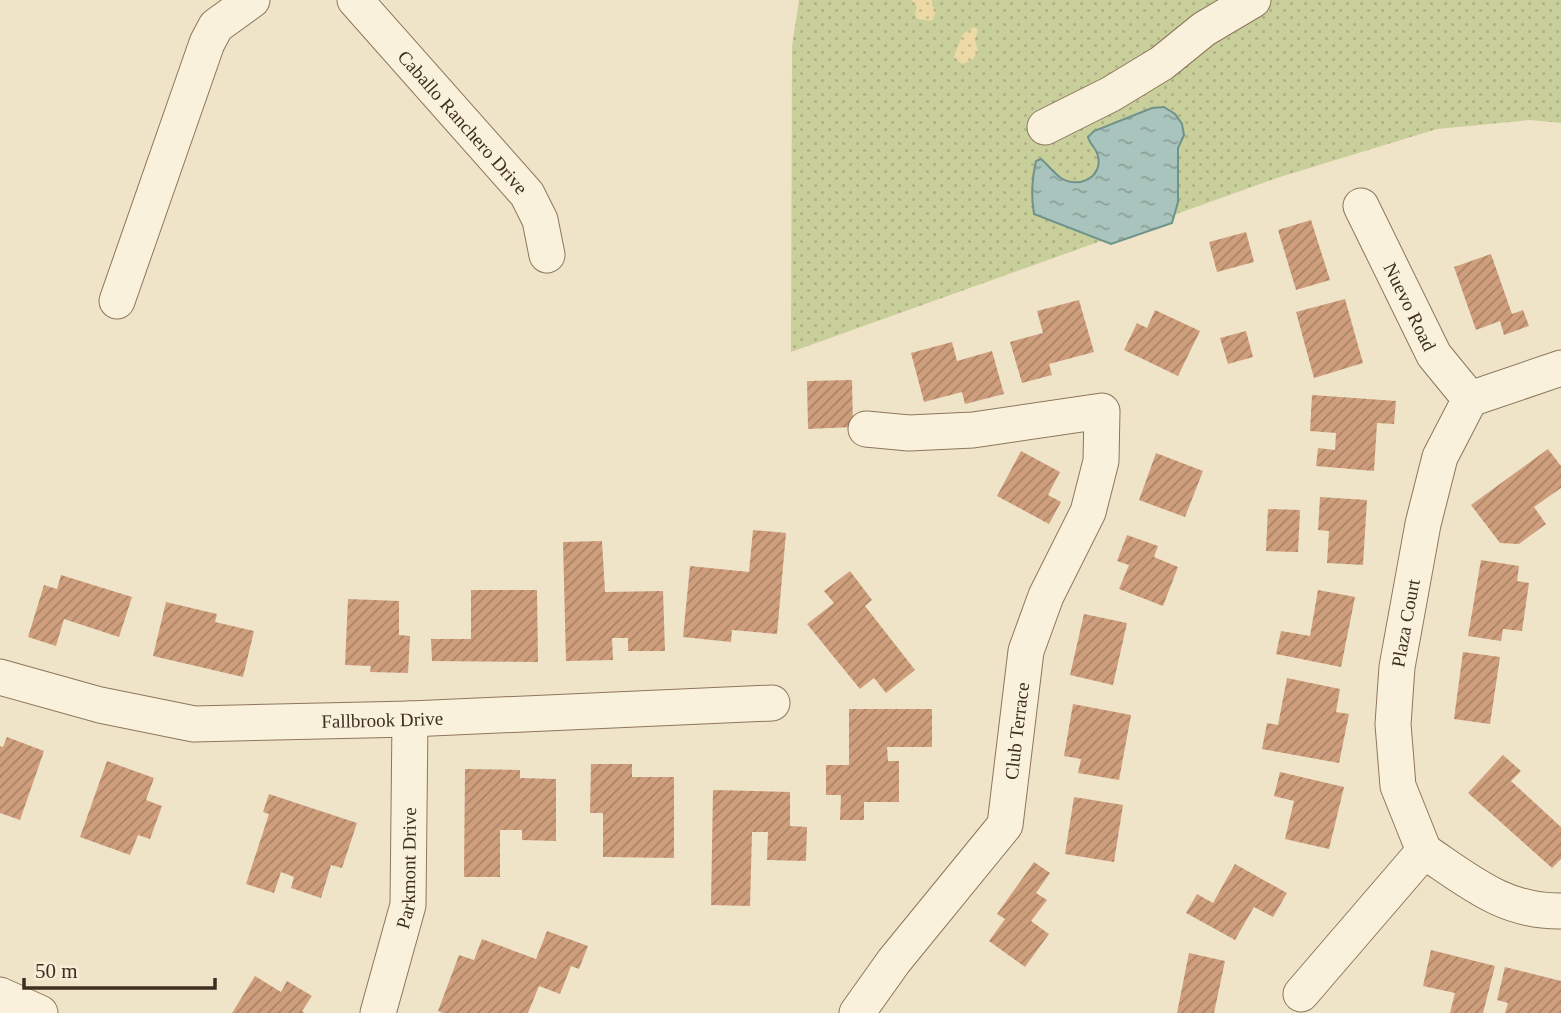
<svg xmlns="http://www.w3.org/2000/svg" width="1561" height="1013" font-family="'Times New Roman',serif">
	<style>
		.grass { fill: url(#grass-dots) }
		.sand { fill: url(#sand-dots) }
		.water { fill: url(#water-ripples); stroke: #6f938a; stroke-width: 2 }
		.building { fill: url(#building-hatch) }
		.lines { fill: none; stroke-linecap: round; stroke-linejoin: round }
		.minor-casing { stroke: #8d765c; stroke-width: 37 }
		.minor { stroke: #faf1dc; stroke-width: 35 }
		.labels { text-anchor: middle; stroke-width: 5; stroke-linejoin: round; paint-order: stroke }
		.street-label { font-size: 19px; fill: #3d2e20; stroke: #f7eed8 }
	</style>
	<defs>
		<pattern id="grass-dots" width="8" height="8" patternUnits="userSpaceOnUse" patternTransform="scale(1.75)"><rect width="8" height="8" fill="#c9cf9b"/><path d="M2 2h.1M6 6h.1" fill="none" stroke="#aeb285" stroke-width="1.8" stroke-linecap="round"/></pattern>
		<pattern id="sand-dots" width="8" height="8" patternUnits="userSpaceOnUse" patternTransform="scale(1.75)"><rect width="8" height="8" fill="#ecd9a5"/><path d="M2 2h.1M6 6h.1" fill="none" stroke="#cbbb8e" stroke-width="1.8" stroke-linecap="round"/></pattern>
		<pattern id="water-ripples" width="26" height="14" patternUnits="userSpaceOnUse" patternTransform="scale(1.75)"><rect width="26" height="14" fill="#a9c4bc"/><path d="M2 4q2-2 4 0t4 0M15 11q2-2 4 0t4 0" fill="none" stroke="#8ba098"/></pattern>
		<pattern id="building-hatch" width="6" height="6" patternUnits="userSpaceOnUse" patternTransform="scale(1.75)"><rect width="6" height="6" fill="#cf9f7d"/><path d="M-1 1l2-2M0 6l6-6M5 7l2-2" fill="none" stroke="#a98266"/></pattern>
	</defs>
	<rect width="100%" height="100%" fill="#f0e4c8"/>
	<path class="grass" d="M799 0H1561V123L1530 120 1437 129 1280 177 791 352 792 46Z"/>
	<g class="sand">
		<path d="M911 0H932V5L936 12 932 21 917 19 915 13 917 7Z"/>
		<path d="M974 27 978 30 975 40 978 51 972 60 962 64 954 58C954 54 961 40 963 34Z"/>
	</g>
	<path class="water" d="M1164 107 1175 114 1182 124 1184 135 1178 148V202L1172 223 1111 244 1034 214C1031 197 1032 178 1036 161L1041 159C1048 165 1054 173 1061 178 1078 189 1103 178 1098 156 1097 149 1090 145 1088 137L1094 131 1152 108Z"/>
	<g class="building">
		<path d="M1311 220 1330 280 1296 290 1278 230Z"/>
		<path d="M1246 232 1254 262 1217 272 1209 242Z"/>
		<path d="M1491 254 1512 314 1523 310 1529 326 1504 335 1500 321 1476 330 1454 267Z"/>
		<path d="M1345 299 1363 363 1314 378 1296 312Z"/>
		<path d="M1079 300 1094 352 1049 364 1052 375 1022 383 1010 342 1043 333 1037 311Z"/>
		<path d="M1155 310 1200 331 1178 376 1124 350 1137 323 1147 328Z"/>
		<path d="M1246 331 1253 357 1228 364 1220 338Z"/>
		<path d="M952 342 957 361 992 351 1004 394 965 404 962 392 924 402 911 353Z"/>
		<path d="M852 380 853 427 808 429 807 381Z"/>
		<path d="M1312 395 1396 401 1394 424 1377 423 1374 471 1316 466 1318 448 1335 450 1336 433 1310 431Z"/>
		<path d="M1548 449 1561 466V488L1534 507 1546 524 1519 544 1500 543 1471 505Z"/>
		<path d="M1021 451 1060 472 1048 495 1061 502 1049 524 997 496Z"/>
		<path d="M1156 453 1203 471 1185 517 1139 500Z"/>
		<path d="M1320 497 1367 500 1363 565 1327 563 1329 531 1318 530Z"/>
		<path d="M1268 509 1300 510 1298 552 1266 551Z"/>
		<path d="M753 530 786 533 777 634 732 630 731 642 683 637 690 566 749 572Z"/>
		<path d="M1127 535 1158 546 1154 557 1178 567 1163 606 1119 589 1129 565 1117 561Z"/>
		<path d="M602 541 605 592 663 591 665 651H628V638H612L613 660 566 661 563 542Z"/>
		<path d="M1481 560 1519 566 1517 581 1529 583 1522 631 1503 629 1501 641 1468 636Z"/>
		<path d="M850 571 872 600 865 606 915 670 886 693 874 678 860 689 807 624 834 603 824 591Z"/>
		<path d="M61 575 132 597 119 637 64 619 56 646 28 637 44 585 57 589Z"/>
		<path d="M471 590H537L538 662 432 661 431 639H471Z"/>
		<path d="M1318 590 1355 597 1341 667 1276 654 1281 631 1310 636Z"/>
		<path d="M348 599 399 601V635L410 636 408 673 370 672 371 666 345 665Z"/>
		<path d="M166 602 217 614 215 622 254 631 243 677 153 656Z"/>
		<path d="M1084 614 1127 623 1113 685 1070 675Z"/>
		<path d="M1463 652 1500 657 1490 724 1454 719Z"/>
		<path d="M1287 678 1340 689 1336 712 1349 714 1339 763 1262 749 1267 723 1278 725Z"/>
		<path d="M1073 704 1131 715 1119 780 1078 773 1081 759 1064 756Z"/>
		<path d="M849 709H932V747H887L888 761H899V802H864V820H840L841 795H826V765H849Z"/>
		<path d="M7 737 44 751 20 820 0 813V746L3 747Z"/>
		<path d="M1503 755 1521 771 1511 781 1561 827V859L1552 868 1468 793Z"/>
		<path d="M107 761 154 778 146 800 162 806 150 839 138 835 130 855 80 837Z"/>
		<path d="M591 764H632V777H674V858L603 857V813H590Z"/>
		<path d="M465 769 520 770V778L556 779V841L522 840V830H500V877H464Z"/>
		<path d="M1280 772 1344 787 1329 849 1285 839 1294 801 1274 796Z"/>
		<path d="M713 790 790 792V826L807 827 806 861 767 860 768 832H752L750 906 711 905Z"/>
		<path d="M269 794 357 823 342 868 331 865 321 898 291 888 294 877 281 872 274 893 246 884 269 814 263 812Z"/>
		<path d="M1074 797 1123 805 1114 862 1065 854Z"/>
		<path d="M1034 862 1050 873 1036 893 1047 900 1031 921 1049 934 1025 967 989 941 1005 919 997 914Z"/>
		<path d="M1235 864 1287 893 1273 917 1254 907 1235 940 1186 913 1197 894 1213 903Z"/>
		<path d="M547 931 588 946 579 969 571 966 560 994 539 986 528 1013H443L438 1011 459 955 474 960 482 939 536 959Z"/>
		<path d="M1431 950 1495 966 1483 1013H1450L1455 993 1423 986Z"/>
		<path d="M1189 953 1225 961 1214 1013H1177Z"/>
		<path d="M1505 967 1561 981V1013H1505L1508 1003 1497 1000Z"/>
		<path d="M255 976 281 992 287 981 312 996 302 1011 305 1013H232Z"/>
	</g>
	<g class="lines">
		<defs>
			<g id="minor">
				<path id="s1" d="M355 0 527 194 540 220 547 255"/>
				<path d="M1045 127 1111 94 1162 63 1204 29 1253 0"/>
				<path id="s2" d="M1361 206 1434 355 1470 399"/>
				<path d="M117 301 207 43 216 26 252 0"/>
				<path d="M1470 399 1561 368"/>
				<path id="s3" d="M0 677 100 705 194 724 410 719 772 703"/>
				<path id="s4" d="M1424 851 1398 786 1393 724 1397 667 1423 524 1440 457 1470 399"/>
				<path d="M1301 994 1424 851C1469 881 1504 912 1561 911"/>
				<path d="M0 995 40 1013"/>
				<path id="s5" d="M378 1013 408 905 410 719"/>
				<path id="s6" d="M857 1013 894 961 1005 825 1026 651 1046 596 1088 512 1101 461 1102 411 973 430 909 433 866 429"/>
			</g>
		</defs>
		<use href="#minor" class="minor-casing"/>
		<use href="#minor" class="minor"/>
	</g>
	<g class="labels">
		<g class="street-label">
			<text dy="7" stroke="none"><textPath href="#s1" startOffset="163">Caballo Ranchero Drive</textPath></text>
			<text dy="7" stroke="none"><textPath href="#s2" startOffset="112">Nuevo Road</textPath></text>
			<text dy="7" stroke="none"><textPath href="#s4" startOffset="234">Plaza Court</textPath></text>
			<text dy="7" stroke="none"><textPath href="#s3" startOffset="388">Fallbrook Drive</textPath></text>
			<text dy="7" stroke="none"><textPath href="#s6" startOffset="334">Club Terrace</textPath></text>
			<text dy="7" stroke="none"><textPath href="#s5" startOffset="149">Parkmont Drive</textPath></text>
		</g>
	</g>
	<path d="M24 978v10h191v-10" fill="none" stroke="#3d2e20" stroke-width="3.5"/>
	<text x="35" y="978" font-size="21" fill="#3d2e20" stroke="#f7eed8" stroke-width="5" paint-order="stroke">50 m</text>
</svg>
